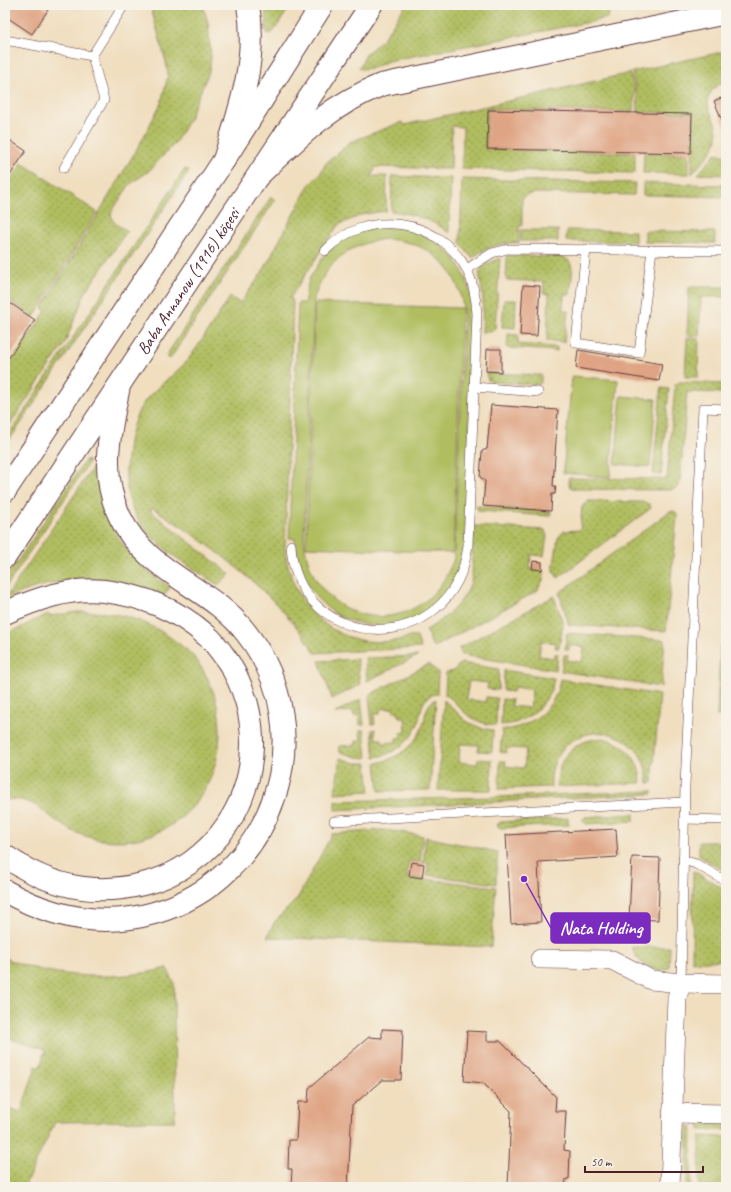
<svg xmlns="http://www.w3.org/2000/svg" width="731" height="1192" font-family="Caveat,sans-serif">
	<style>
		.grass { fill: url(#grass-dots); stroke: #7d6e46 }
		.park { fill: #b0be60; stroke: #7d6e46; fill-rule: evenodd }
		.building { fill: #dfa484 }
		.lines { fill: none; stroke-linecap: round; stroke-linejoin: round }
		.service-casing { stroke: #633c41; stroke-width: 10 }
		.minor-casing { stroke: #633c41; stroke-width: 20 }
		.secondary-casing { stroke: #633c41; stroke-width: 24 }
		.primary-casing { stroke: #633c41; stroke-width: 24 }
		.trunk-casing { stroke: #633c41; stroke-width: 24 }
		.service { stroke: #fff; stroke-width: 9 }
		.minor { stroke: #fff; stroke-width: 19 }
		.secondary { stroke: #fff; stroke-width: 22 }
		.primary { stroke: #fff; stroke-width: 22 }
		.trunk { stroke: #fff; stroke-width: 22 }
		.labels { text-anchor: middle; stroke-width: 4; stroke-linejoin: round; paint-order: stroke }
		.street-label { font-size: 17px; fill: #4a1f2b; stroke: #f7f3e8 }
		.leader { fill: none; stroke: #7b2cbf; stroke-width: 1.5 }
		.callout-dot { fill: #7b2cbf; stroke: #f7f3e8; stroke-width: 1.5 }
		.callout { fill: #7b2cbf; stroke: #7b2cbf; stroke-width: 1.5 }
		.callout-label { font-size: 18px; text-anchor: middle; font-weight: bold; fill: #fff }
	</style>
	<defs>
		<pattern id="grass-dots" width="8" height="8" patternUnits="userSpaceOnUse"><rect width="8" height="8" fill="#b0be60"/><path d="M2 2h.1M6 6h.1" fill="none" stroke="#919a4f" stroke-width="1.8" stroke-linecap="round"/></pattern>
	</defs>
	<rect width="100%" height="100%" fill="#f7f3e8"/>
	<filter id="ink" filterUnits="userSpaceOnUse"><feTurbulence type="fractalNoise" baseFrequency=".025" numOctaves="2"/><feDisplacementMap in="SourceGraphic" scale="8" xChannelSelector="R" yChannelSelector="G"/><feConvolveMatrix kernelMatrix="1 2 1 2 8 2 1 2 1" color-interpolation-filters="sRGB"/></filter>
	<filter id="wash" filterUnits="userSpaceOnUse"><feTurbulence type="fractalNoise" baseFrequency=".012" numOctaves="4" result="noise"/><feDisplacementMap in="SourceGraphic" scale="16" xChannelSelector="R" yChannelSelector="G"/><feGaussianBlur stdDeviation="0.9" result="paint"/><feColorMatrix in="noise" values="0 0 0 0 0 0 0 0 0 0 0 0 0 0 0 0 0 1.4 0 .05"/><feComposite in="paint" operator="in"/></filter>
	<g filter="url(#wash)">
		<rect width="100%" height="100%" fill="#f0debf"/>
		<g class="grass">
			<path d="M150 5H203L208 23 211 57 209 72 188 121 175 143 149 171 130 184 112 211C109 222 119 226 127 231L85 293 65 343 5 432V371L46 311 42 308 141 142 161 103 168 75 166 62Z"/>
			<path d="M265 5H291L274 31 269 34 267 33Z"/>
			<path d="M406 5H607L610 12 607 18 590 22 388 61 373 68 361 69 359 68 366 54 382 40Z"/>
			<path d="M726 51V79C722 83 717 85 714 88 698 106 720 119 717 138 715 152 700 164 692 174L693 113 638 112 637 92 632 72Z"/>
			<path d="M630 73 635 91 633 112 487 109 486 149 635 153V173L462 169 463 127 452 126 451 169 376 167 371 176H387L386 211 364 214 338 225 290 298 292 299 293 303 285 549C293 617 349 659 416 635L421 648 315 653C281 597 208 541 152 508L150 511 230 574 218 585C167 551 118 529 127 457 129 438 133 418 144 402 157 385 177 374 190 357 204 338 217 317 230 297L240 303 262 273 309 185 320 174 326 163 350 142 402 122 404 125Z"/>
			<path d="M644 153 689 154V174L643 173Z"/>
			<path d="M716 153 726 156V175L698 174Z"/>
			<path d="M22 163 97 212 34 317 5 298V189Z"/>
			<path d="M185 169 189 171 5 447V440Z"/>
			<path d="M392 176 451 178 449 233C432 219 413 214 391 211Z"/>
			<path d="M462 179 635 183 634 195 536 193 526 195 522 199V226H519V243C500 242 487 247 472 258L460 243Z"/>
			<path d="M643 183 726 185V197L643 195Z"/>
			<path d="M271 197 275 200 170 359 166 356Z"/>
			<rect x="521" y="230" width="37" height="11"/>
			<path d="M567 230 635 231V242L566 241Z"/>
			<path d="M645 231 715 232V243L645 242Z"/>
			<path d="M507 255 561 257C578 259 571 282 570 294H564L563 310 568 311 564 342 547 341 549 294 543 293 544 282 506 280Z"/>
			<path d="M500 258 495 328 491 332H482L483 297 479 272 485 265Z"/>
			<path d="M689 287H726V297H701L699 336 687 335Z"/>
			<path d="M504 300H516L515 328 502 327Z"/>
			<path d="M508 334 518 335V344L557 347V351L507 348Z"/>
			<path d="M687 338 699 339 698 377H685Z"/>
			<path d="M486 373 541 375V383L537 385 494 382 488 380Z"/>
			<path d="M680 382 726 384V393L687 392 680 483 676 488 670 490 576 489 570 487 568 478 667 479 675 385Z"/>
			<path d="M661 388 669 389 661 475 653 474Z"/>
			<path d="M86 459 89 462 5 589V580Z"/>
			<path d="M95 464C99 519 124 556 170 587L165 595C108 574 62 574 5 599Z"/>
			<path d="M587 501 642 502 649 504 651 508 558 578 553 571 558 538 564 531 580 530 582 507Z"/>
			<path d="M476 506 551 512V514L549 516 479 511Z"/>
			<path d="M673 511 676 512 677 516 666 631 569 625 559 593 669 512Z"/>
			<path d="M474 526 545 530 547 536 544 556 531 555 530 569 544 571V578L537 591 433 648 426 630C444 620 471 597 472 575 473 560 470 541 474 526Z"/>
			<path d="M554 596 563 624 559 648H555L556 643 541 641 539 656 554 658V654H558L556 670 462 655 459 648Z"/>
			<path d="M77 612C113 611 142 617 171 638 180 645 190 651 196 660 242 719 220 815 145 837 119 845 87 841 64 826 43 813 34 796 5 800V635L48 614 50 616Z"/>
			<path d="M567 633 665 640 661 687 561 671 564 655H568L567 660 582 662 584 647 569 645V650L565 649Z"/>
			<path d="M720 646H726V705H722L721 716H717Z"/>
			<path d="M418 656 367 681 365 658Z"/>
			<path d="M357 659 360 685 332 699 319 661Z"/>
			<path d="M461 663 499 669 498 690 487 689 488 683 469 681 466 699 485 702 486 697 497 698 496 725C482 725 468 717 459 707 454 702 451 697 445 695L446 673 453 671Z"/>
			<path d="M429 664 438 672 437 694C419 696 422 714 417 726 409 743 393 755 375 757L372 730 375 729 376 739H382V743L396 742V738L401 737 400 733 406 732 405 717H399V712H394L393 708 380 709V714H374L375 724H372L369 695Z"/>
			<path d="M504 670 554 678C551 703 526 725 501 725L502 699 512 700 511 706 530 708 532 690 514 687 513 692 503 691Z"/>
			<path d="M560 679 660 695 652 783H648C644 713 547 718 551 787L499 789 500 761H506L505 766 524 768 526 749 507 748 506 753 500 752 502 730C530 728 557 708 560 679Z"/>
			<path d="M361 699 364 725H360L359 715 354 716 353 711 335 713Z"/>
			<path d="M436 699 430 790 379 791 376 763C395 760 414 747 422 728 426 718 424 705 436 699Z"/>
			<path d="M444 700 466 721 481 728 493 730 492 752 478 751 479 745 460 744 459 762 477 764 478 759 492 760 491 790H438Z"/>
			<path d="M360 730H364L367 758 357 757 340 752 339 746 356 745V741L361 740Z"/>
			<path d="M602 738C626 743 640 759 641 783L557 787C556 758 574 740 602 738Z"/>
			<path d="M340 758 356 763H367L370 791 335 793Z"/>
			<path d="M652 791V794L335 810V801L494 797Z"/>
			<path d="M634 814V821L586 824 582 820 585 817Z"/>
			<path d="M568 818 569 825 500 828 497 825 500 822Z"/>
			<path d="M382 830 401 832 423 836 420 862 409 861 407 877 496 887 491 947 267 937 275 921 297 899 332 834Z"/>
			<path d="M426 837 498 852 496 884 427 875 428 863H423Z"/>
			<path d="M699 842H726V872L699 856Z"/>
			<path d="M693 871 726 890V960L692 962Z"/>
			<path d="M632 947H670L669 968 660 971C648 968 635 961 632 947Z"/>
			<path d="M5 958C52 979 118 981 167 968L174 983 175 1121 55 1122 24 1187H5V1107L21 1112 36 1066 40 1067 45 1050 5 1037Z"/>
			<path d="M692 1124 691 1187H687L688 1128Z"/>
			<rect x="700" y="1124" width="26" height="6"/>
			<path d="M700 1136 726 1137V1187H699Z"/>
		</g>
		<g class="park">
			<path d="M376 227C386 228 398 226 407 229 450 241 471 271 473 314L465 545C463 554 462 566 458 574 453 583 439 602 432 608 421 618 404 622 390 624 335 632 298 591 295 539L289 538 298 303H304L309 279 325 254 348 236ZM384 239C432 241 461 269 464 317L454 558C425 646 310 631 304 538L314 298C326 262 347 245 384 239Z"/>
			<path d="M315 303 462 308 453 553 306 547Z"/>
			<path d="M572 376 618 380 610 477 563 473Z"/>
			<path d="M621 396 656 399 650 467 615 464Z"/>
		</g>
		<g id="blocks">
			<g class="building">
				<path d="M5 5H40L48 10 32 34 5 16Z"/>
				<path d="M726 96V129L714 101Z"/>
				<path d="M488 110 692 114 691 153 487 149Z"/>
				<path d="M5 137 26 151 5 183Z"/>
				<path d="M523 285 540 286 537 336 520 335Z"/>
				<path d="M10 303 35 320 5 363V310Z"/>
				<path d="M487 349H501V372L486 371Z"/>
				<path d="M578 350 662 364 659 381 576 368Z"/>
				<path d="M491 405 558 410 553 486H556L555 494H552L551 511 483 506 485 481 480 477 482 451 487 449Z"/>
				<path d="M533 561 542 562V570L532 569Z"/>
				<path d="M616 829 618 857 538 862 541 922 511 924 506 835Z"/>
				<path d="M632 857 660 858 658 920 629 919Z"/>
				<path d="M411 862 424 864 422 878 409 876Z"/>
				<path d="M382 1029 403 1030 401 1080H382L352 1106 348 1187H291L292 1169H288L289 1140H296L298 1102H308L309 1088 369 1037 382 1038Z"/>
				<path d="M467 1031 487 1032V1041H500L556 1097 555 1111H566L564 1150 570 1151 569 1179H566L565 1187H508L511 1111 483 1083 464 1081Z"/>
			</g>
		</g>
	</g>
	<g filter="url(#ink)">
		<use href="#blocks" fill-opacity="0" stroke="#633c41" stroke-width="1"/>
		<g class="lines">
			<defs>
				<g id="service">
					<path d="M5 40 92 56 124 5"/>
					<path d="M64 168 104 100 92 56"/>
					<path d="M586 249 576 343 639 353 652 250"/>
					<path d="M467 269 492 253 508 249 726 251"/>
					<path d="M474 387 538 392"/>
					<path d="M291 545C296 654 454 661 468 545L477 314C476 298 474 284 467 270 439 217 365 208 325 251"/>
					<path d="M684 819 726 820"/>
					<path d="M334 821 684 802"/>
					<path d="M683 860 696 864 726 881"/>
					<path d="M681 983 685 785 703 408 726 409"/>
				</g>
				<g id="minor">
					<path d="M540 959 612 960 651 980 681 983 726 984"/>
					<path d="M672 1113 726 1114"/>
					<path d="M670 1187 677 998 681 983"/>
				</g>
				<path id="secondary" d="M5 856 19 865"/>
				<g id="primary">
					<path d="M5 491 224 160 322 5"/>
					<path id="s1" d="M5 557 371 5"/>
					<path d="M5 613C36 599 70 587 104 591 141 595 178 610 206 635 215 642 222 653 229 663 260 713 260 776 227 825 207 855 177 876 143 884 99 895 57 888 19 865"/>
					<path d="M5 891C51 917 102 928 154 913 273 879 324 733 247 634 211 586 147 574 120 517 99 474 110 431 119 386"/>
				</g>
				<g id="trunk">
					<path d="M224 160C240 109 258 59 248 5"/>
					<path d="M259 175C299 137 328 106 381 85L726 13"/>
				</g>
			</defs>
			<use href="#service" class="service-casing"/>
			<use href="#minor" class="minor-casing"/>
			<use href="#secondary" class="secondary-casing"/>
			<use href="#primary" class="primary-casing"/>
			<use href="#trunk" class="trunk-casing"/>
			<use href="#service" class="service"/>
			<use href="#minor" class="minor"/>
			<use href="#secondary" class="secondary"/>
			<use href="#primary" class="primary"/>
			<use href="#trunk" class="trunk"/>
		</g>
	</g>
	<g class="labels">
		<g class="street-label">
			<text dy="6" stroke="none"><textPath href="#s1" startOffset="331">Baba Annanow (1916) köçesi</textPath></text>
		</g>
	</g>
	<path class="leader" d="M524 879L551 928"/>
	<circle class="callout-dot" cx="524" cy="879" r="4"/>
	<rect class="callout" x="551" y="913" width="99" height="30" rx="4"/>
	<g class="callout-label">
		<text x="601" y="934">Nata Holding</text>
	</g>
	<rect width="731" height="1192" fill="none" stroke="#f7f3e8" stroke-width="20"/>
	<path d="M585 1166v6h118v-6" fill="none" stroke="#4a1f2b" stroke-width="2"/>
	<text x="591" y="1166" font-size="12" fill="#4a1f2b" stroke="#f7f3e8" stroke-width="3" paint-order="stroke">50 m</text>
</svg>
